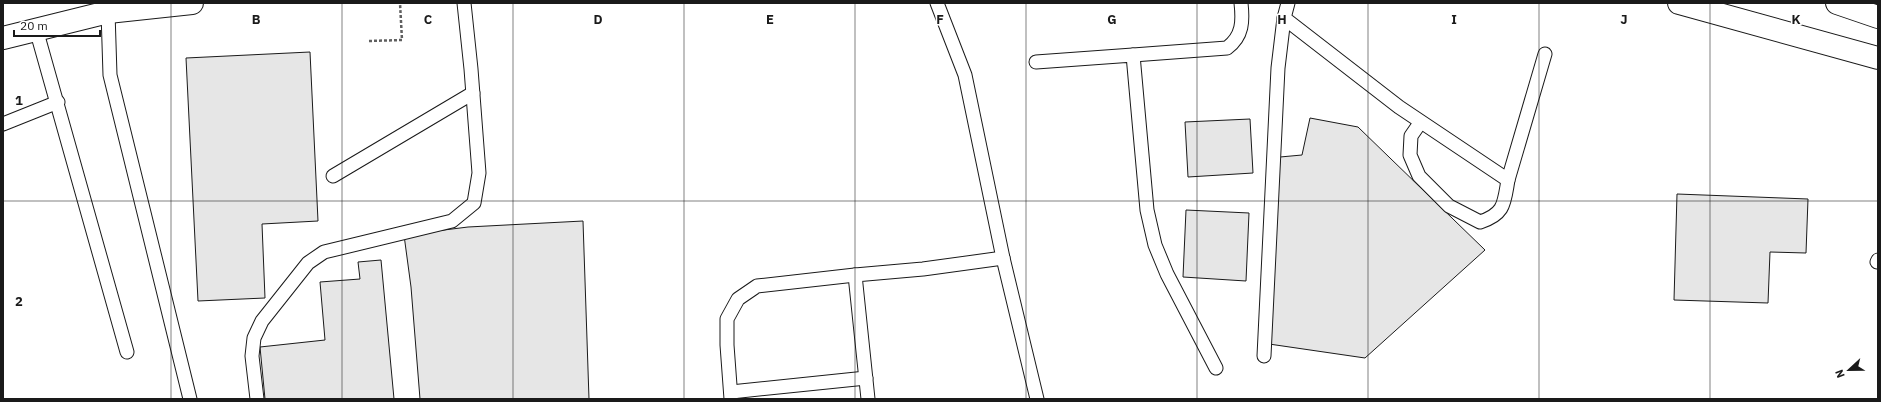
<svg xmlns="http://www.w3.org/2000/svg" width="1881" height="402" font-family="'IBM Plex Sans',sans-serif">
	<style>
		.building { fill: #e6e6e6; stroke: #1a1a1a }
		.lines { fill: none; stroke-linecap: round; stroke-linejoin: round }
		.lane-casing { stroke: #1a1a1a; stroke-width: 15 }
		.highway-casing { stroke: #1a1a1a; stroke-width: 24 }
		.path { stroke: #5f5f5f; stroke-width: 2.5; stroke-dasharray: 3 2; stroke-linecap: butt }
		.lane { stroke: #fff; stroke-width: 13 }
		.highway { stroke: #fff; stroke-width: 22 }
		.grid { fill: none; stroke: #1a1a1a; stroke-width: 1; stroke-opacity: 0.55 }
		.grid-label { font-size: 13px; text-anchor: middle; font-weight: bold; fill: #1a1a1a; stroke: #fff; stroke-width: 3; stroke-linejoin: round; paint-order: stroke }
	</style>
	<rect width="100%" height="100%" fill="#fff"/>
	<g class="building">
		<path d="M310 52 318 221 262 224 265 298 198 301 186 58Z"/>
		<path d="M1310 118 1358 127 1485 250 1365 358 1269 344 1280 157 1302 155Z"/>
		<path d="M1250 119 1253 173 1188 177 1185 122Z"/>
		<path d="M1677 194 1808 199 1806 253 1770 252 1768 303 1674 300Z"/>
		<path d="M1186 210 1249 213 1246 281 1183 277Z"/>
		<path d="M583 221 589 399H420L411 287 404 235 468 227Z"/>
		<path d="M381 260 394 399H265L260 347 325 340 320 282 360 279 358 262Z"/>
	</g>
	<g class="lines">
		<defs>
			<g id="lane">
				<path d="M937 3 965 75 1003 258 1037 399"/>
				<path d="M1288 3 1284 18 1399 107 1508 180 1545 54"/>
				<path d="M108 12 110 75 190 399"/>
				<path d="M36 29 127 352"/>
				<path d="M1133 55 1227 48C1243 36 1243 21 1241 3"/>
				<path d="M1036 62 1133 55 1147 210 1155 245 1167 274 1216 368"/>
				<path d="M1420 123 1411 136 1410 155 1419 176 1449 206 1480 222C1505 214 1504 203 1508 180"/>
				<path d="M3 124 58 102"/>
				<path d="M333 176 473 93"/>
				<path d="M1877 262 1878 260"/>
				<path d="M1264 356 1278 68 1284 18"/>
				<path d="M731 392 866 378"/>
				<path d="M257 399 252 356 254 338 262 321 308 263 324 252 452 221 474 203 479 173 471 69 464 3"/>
				<path d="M731 399 727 345V319L738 299 757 286 855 275"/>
				<path d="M868 399 855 275 923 269 1003 258"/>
			</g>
			<g id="highway">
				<path d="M1679 3 1878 58"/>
				<path d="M1837 3 1878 17"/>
				<path d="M3 38 108 12 192 3"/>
			</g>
		</defs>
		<use href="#lane" class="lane-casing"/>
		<use href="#highway" class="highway-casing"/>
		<path class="path" d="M369 41 402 40 400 3"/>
		<use href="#lane" class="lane"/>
		<use href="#highway" class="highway"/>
	</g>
	<path class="grid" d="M171 3V399M342 3V399M513 3V399M684 3V399M855 3V399M1026 3V399M1197 3V399M1368 3V399M1539 3V399M1710 3V399M3 201H1878"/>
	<g class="grid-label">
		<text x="256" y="24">B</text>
		<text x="428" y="24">C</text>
		<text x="598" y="24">D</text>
		<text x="770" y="24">E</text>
		<text x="940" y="24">F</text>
		<text x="1112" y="24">G</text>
		<text x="1282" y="24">H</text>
		<text x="1454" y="24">I</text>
		<text x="1624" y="24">J</text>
		<text x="1796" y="24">K</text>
		<text x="19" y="105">1</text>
		<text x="19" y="306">2</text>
	</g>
	<rect width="1881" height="402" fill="none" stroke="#1a1a1a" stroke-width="8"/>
	<g transform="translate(1849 370) rotate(248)" stroke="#ffffff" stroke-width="3" paint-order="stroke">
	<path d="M0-3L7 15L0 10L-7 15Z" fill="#1a1a1a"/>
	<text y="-6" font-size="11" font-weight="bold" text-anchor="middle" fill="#1a1a1a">N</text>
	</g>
	<path d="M14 30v6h86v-6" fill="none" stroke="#1a1a1a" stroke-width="2"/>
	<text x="20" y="30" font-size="12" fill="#1a1a1a" stroke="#ffffff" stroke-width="3" paint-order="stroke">20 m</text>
</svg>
